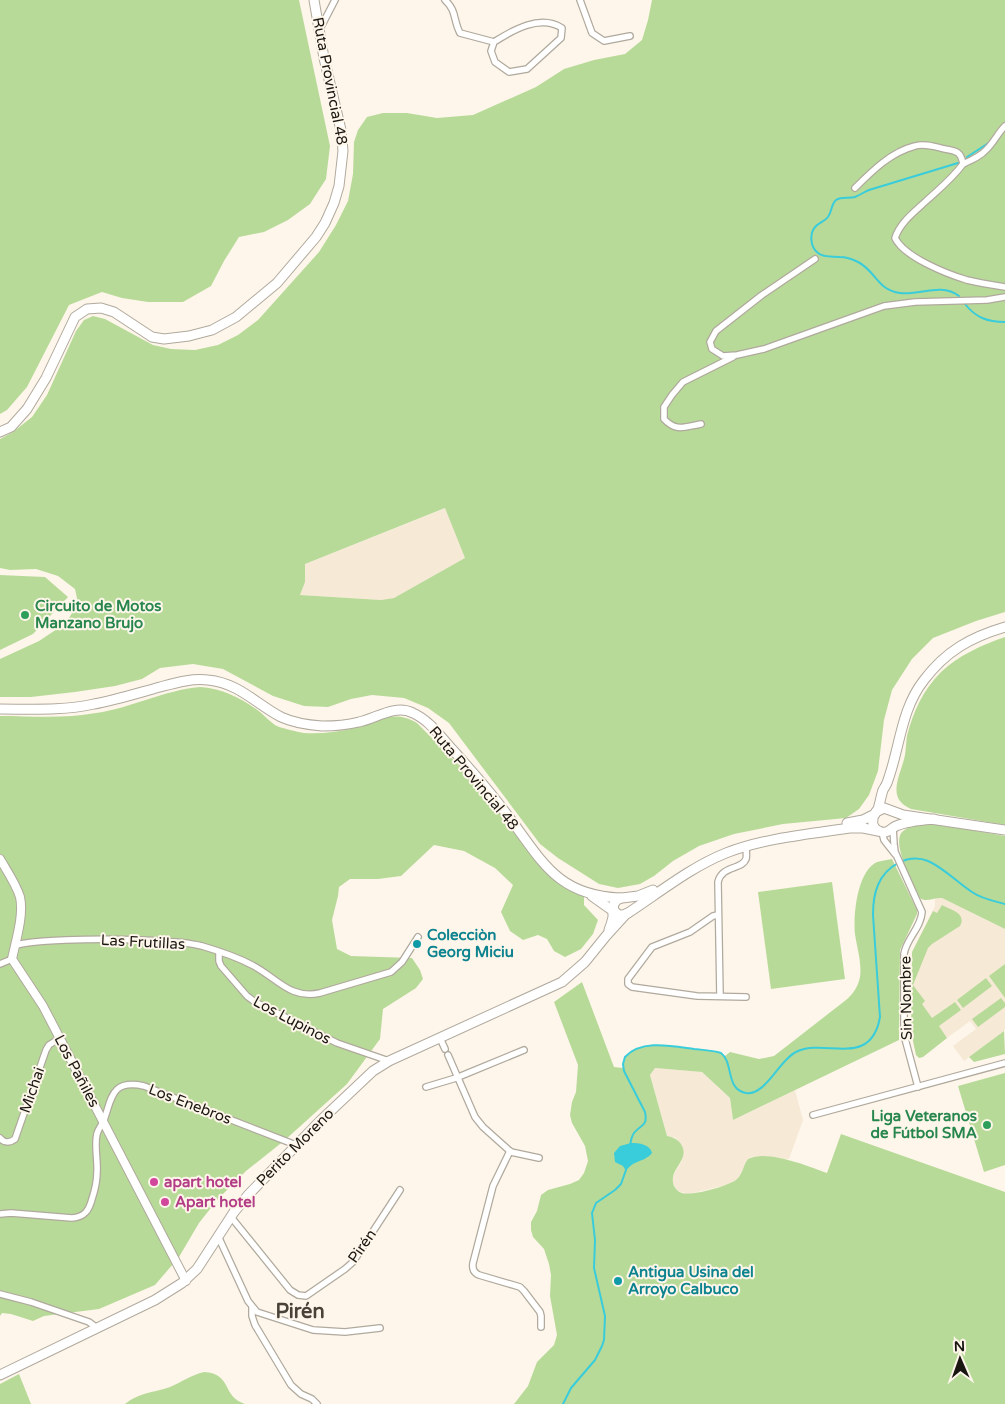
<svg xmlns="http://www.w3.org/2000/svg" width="1005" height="1404" font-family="'Varela Round',sans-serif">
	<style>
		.built { fill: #f6ead7 }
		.green { fill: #b8da99; fill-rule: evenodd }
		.water { fill: #39ccda }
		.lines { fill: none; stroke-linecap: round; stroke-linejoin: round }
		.stream { stroke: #39ccda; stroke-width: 2 }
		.minor-casing { stroke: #b0a99d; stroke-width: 8 }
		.tertiary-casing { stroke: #b0a99d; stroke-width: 10 }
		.secondary-casing { stroke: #b0a99d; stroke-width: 11 }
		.minor { stroke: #fff; stroke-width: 5.5 }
		.tertiary { stroke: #fff; stroke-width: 8 }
		.secondary { stroke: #fff; stroke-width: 9 }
		.leisure-dot { fill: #2e9e5b; stroke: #fef6ea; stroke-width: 2 }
		.culture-dot { fill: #0f9aa8; stroke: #fef6ea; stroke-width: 2 }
		.hotel-dot { fill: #d1479c; stroke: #fef6ea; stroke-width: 2 }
		.labels { text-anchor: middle; stroke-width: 4; stroke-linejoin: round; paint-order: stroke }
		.street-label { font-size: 15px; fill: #1a1713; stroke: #fef6ea }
		.leisure-label { font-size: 15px; font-weight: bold; fill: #27864d; stroke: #fef6ea; text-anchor: start }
		.culture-label { font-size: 15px; font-weight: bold; fill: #0d838f; stroke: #fef6ea; text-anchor: start }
		.hotel-label { font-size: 15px; font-weight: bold; fill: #b23c85; stroke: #fef6ea; text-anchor: start }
		.district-label { font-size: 20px; font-weight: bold; fill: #484238; stroke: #fef6ea }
	</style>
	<rect width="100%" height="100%" fill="#fef6ea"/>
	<g class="built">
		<path d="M446 508 466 558 397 597 390 599 381 600 300 595 305 582V564Z"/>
		<path d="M935 898H942L1005 929V1030L964 1061 953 1046 976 1029 970 1021 920 1058 916 1055 911 1033 912 952 935 906Z"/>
		<path d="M655 1068 702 1072 730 1098 733 1120 795 1090 803 1120 789 1159 759 1156 751 1157 748 1159 739 1178 731 1184 693 1193 688 1194 678 1191 673 1184V1176L682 1160 683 1150 682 1146 676 1138 667 1136 650 1075Z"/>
	</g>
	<g class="green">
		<path d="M0 0H299L330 146 326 179 310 204 288 220 264 232 239 237 224 261 211 286 183 302H148L122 298 102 292 69 305 27 387 7 410 0 414Z"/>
		<path d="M652 0H1005V612L976 621 933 638 912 659 892 690 884 720 878 771 869 795 859 809 846 818 783 824 734 834 699 846 673 861 654 876 640 884 618 888 599 884 558 858 540 844 449 723 428 708 404 698 372 695 351 699 328 707 304 706 273 696 223 669 193 664 160 668 142 679 115 686 75 692 31 697H0V659L39 641 66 623 78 603 75 589 58 576 36 569 10 570 0 568V439L13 432 32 417 47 395 76 331 84 320 93 316 105 319 153 345 171 349 195 350 218 345 238 335 258 320 319 252 336 225 348 201 353 174 354 142 358 130 367 117 383 113H407L437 118 473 115 536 87 564 69 594 60 625 54 642 40 648 20ZM445 508 465 558 394 598 381 600 300 595 305 582V564Z"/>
		<path d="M0 575 45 577 68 597 33 634 0 650Z"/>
		<path d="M1005 637V825L911 809C885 798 901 775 905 755 906 749 906 742 907 736 913 712 923 690 941 672 959 655 982 645 1005 637Z"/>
		<path d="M200 687C222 688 243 699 260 712 265 716 269 721 275 725 280 728 298 732 304 733 321 734 339 732 354 728 378 721 393 709 417 723L505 812 569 889 574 892 584 891V905L598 920 593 934 581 949 565 957 554 951 547 939 538 935 523 940 510 931 501 912 513 885 495 868 464 851 434 845 401 876 378 879H350L339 887 338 896 332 920 337 949 351 956 412 958 420 970 423 979 416 988 383 1009 380 1039 347 1084 285 1140 246 1171 218 1199 199 1223 179 1257 155 1285 99 1309 44 1316 33 1321 11 1314 2 1313 0 1316V716C32 716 64 719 96 713 132 708 164 690 200 687Z"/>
		<path d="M932 823 1005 836V929L942 898C935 897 926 903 920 898 914 885 891 844 902 832 909 825 922 824 932 823Z"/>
		<path d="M892 859 917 910V914L900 950 899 1040 733 1120 730 1098 702 1072 655 1068 650 1075 667 1136C680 1138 688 1149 681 1161 677 1169 670 1175 674 1186 676 1189 678 1192 682 1193 692 1196 730 1186 737 1179 743 1174 743 1165 748 1159 766 1149 808 1166 827 1173L841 1134 1005 1192V1404H514L528 1386 537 1362 554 1345 557 1335 550 1296 551 1275 549 1264 544 1249 533 1237 531 1230V1222L537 1211 541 1195 548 1190 570 1184 579 1180 584 1173 588 1161 585 1146 572 1123 570 1115 572 1102 576 1092 578 1065 554 1002 582 982 614 1067 623 1068C623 1038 671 1046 690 1049 701 1050 716 1049 725 1056L730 1052 759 1059 774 1056 846 1000C853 994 858 987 860 977 862 963 857 948 855 934 853 916 857 871 877 862 881 861 887 860 892 859Z"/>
		<path d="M832 882 845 979 771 989 758 892Z"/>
		<path d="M942 905C951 910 967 913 960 926L932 944 928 948 913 985 925 1001 922 1004 932 1018 955 1002 961 1010 939 1026 947 1038 923 1057 919 1058 916 1055 911 1031 912 952 933 911 937 913Z"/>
		<path d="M1005 964V998L989 976Z"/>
		<path d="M986 978 992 986 963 1008 957 1000Z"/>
		<path d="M1001 998 1005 1003V1007L978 1027 972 1019Z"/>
		<path d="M1004 1031 1005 1054 974 1062 969 1057Z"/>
		<path d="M1005 1073V1165L984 1172 958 1086Z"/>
		<path d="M204 1372C233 1374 221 1396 245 1404H125C140 1392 153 1393 170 1387 182 1382 191 1375 204 1372Z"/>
		<path d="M19 1374 31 1404H0V1384Z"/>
	</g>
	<path class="water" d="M631 1143C639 1143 650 1144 652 1153 644 1163 634 1159 626 1171L623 1166 615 1162 614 1153 620 1146Z"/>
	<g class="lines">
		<g class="stream">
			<path d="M967 157 990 142"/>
			<path d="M958 163 869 190C864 192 860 195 855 197 849 199 842 196 836 200 831 204 832 212 828 217 825 221 820 222 816 226 809 233 810 247 818 253 824 258 833 256 840 257 847 257 852 259 858 262 876 271 877 290 900 293 920 296 940 282 959 296"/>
			<path d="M965 304C976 318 988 322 1005 322"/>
			<path d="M630 1146C631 1141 631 1137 634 1133 641 1124 648 1127 645 1112L624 1071 623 1064 625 1057C641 1039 672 1046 694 1049 703 1050 712 1050 721 1053 734 1063 725 1089 746 1093 766 1096 779 1059 798 1051 827 1039 871 1068 880 1017L873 915C873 905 874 894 878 885 886 866 908 853 928 861 944 868 958 883 972 892 982 899 994 901 1005 904"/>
			<path d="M563 1404 571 1388 595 1360 602 1346 604 1340 605 1316 594 1268 595 1240 592 1213 596 1203 615 1190 621 1184 626 1170"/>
		</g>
		<defs>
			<g id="minor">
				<path d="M445 0C457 11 453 20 460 33L494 42C513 30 540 14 562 28L561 38 527 69 509 72 495 62 491 51 494 42"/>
				<path d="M580 0 592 33 604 41 630 36"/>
				<path d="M320 29 335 0"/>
				<path d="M963 164C972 160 981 156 987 149 994 142 998 133 1005 126"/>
				<path d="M855 188C872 171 891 152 915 146 924 143 936 147 945 149 957 151 961 152 963 164 952 179 938 190 925 202 913 213 900 223 895 238 904 257 947 274 967 280 979 283 992 285 1005 287"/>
				<path d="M815 259 762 295 716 331 710 342 712 349 723 356 737 355 764 349 884 306 915 302 987 300 1005 297"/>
				<path d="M701 424C684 427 676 432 664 419V407L672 395 683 382 733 357"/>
				<path d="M893 828 894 844 895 852 922 912C921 928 906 939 904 954V1035L918 1087"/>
				<path d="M882 832 884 840 895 854"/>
				<path d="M718 915 713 916 690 932 652 947 628 979V984L632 987 697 996 746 997"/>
				<path d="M16 945C32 941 49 941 65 940 91 939 116 939 142 940 162 941 182 941 202 946 219 951 237 957 252 965 276 977 290 1000 320 993L391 972 402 962 418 937"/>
				<path d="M219 952V961L221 966 247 996 255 1002 337 1043 389 1061"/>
				<path d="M0 964 12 959"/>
				<path d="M720 996 718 882C722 865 742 870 746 859 747 856 746 850 746 847"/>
				<path d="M440 1038 445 1049"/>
				<path d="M448 1055 475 1117 483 1127 511 1152 539 1158"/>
				<path d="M426 1087 456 1078 524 1050"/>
				<path d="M813 1115 1005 1063"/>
				<path d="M0 1138C4 1143 10 1143 15 1139L46 1050 49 1045 60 1038"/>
				<path d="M510 1151 493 1186 473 1263C472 1269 474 1273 479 1275L520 1287 524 1291 540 1312 541 1316V1327"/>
				<path d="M0 1214 11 1213 72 1218C85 1217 89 1210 92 1199 95 1190 97 1181 97 1172 98 1161 94 1145 97 1134 98 1129 102 1125 104 1120 112 1098 111 1079 144 1086L296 1145"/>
				<path d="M231 1217 290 1290 298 1295 306 1296 345 1269 353 1262 400 1190"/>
				<path d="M218 1236 248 1301 257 1312 313 1330 345 1332 380 1328"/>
				<path d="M0 1294 31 1302 89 1322 97 1328"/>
				<path d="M252 1308V1316L255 1325 291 1385 301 1394 312 1399 317 1404"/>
			</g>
			<path id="tertiary" d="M0 859C7 871 16 884 20 897 24 915 16 940 12 959L43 1006 186 1281"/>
			<g id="secondary">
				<path d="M0 432 11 427 27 409 46 378 75 317 87 309 101 308 114 312 152 337 164 339 189 336 212 330 236 317 277 283 316 237 325 223 334 203 339 186 343 151 341 130 324 58 314 0"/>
				<path d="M0 709C31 709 63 711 94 704 116 700 138 693 160 687 175 683 192 678 208 680 239 683 256 704 281 717 294 723 308 725 322 726 334 726 347 725 359 722 377 718 395 704 413 713 429 720 440 736 452 749 470 769 489 790 505 812 541 858 554 895 620 898"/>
				<path d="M876 812 884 808 903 815 1005 830"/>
				<path d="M934 819C922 820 907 821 896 826 890 829 887 835 879 831 874 829 872 824 873 819 873 815 876 812 878 809 880 803 881 796 883 790 885 787 887 784 888 780 900 747 901 709 924 680 946 651 971 637 1005 627"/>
				<path d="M847 823 863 820 875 814"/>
				<path d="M592 896 616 913"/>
				<path d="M622 898 638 896 653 890"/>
				<path d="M613 907C615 915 621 917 628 913"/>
				<path d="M628 913C660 892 691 867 726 853 765 838 809 834 850 828H863L878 831"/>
				<path d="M609 930C611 925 612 922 613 917 613 908 612 901 621 898"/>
				<path d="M0 1375 155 1300 182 1283 197 1269 234 1212 249 1194 320 1121 373 1071 389 1061 562 982 585 962 606 936 626 914"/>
			</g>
		</defs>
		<use href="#minor" class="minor-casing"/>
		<use href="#tertiary" class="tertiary-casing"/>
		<use href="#secondary" class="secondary-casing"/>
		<use href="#minor" class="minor"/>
		<use href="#tertiary" class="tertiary"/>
		<use href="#secondary" class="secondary"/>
	</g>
	<g class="leisure-dot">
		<circle cx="25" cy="615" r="5"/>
		<circle cx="987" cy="1125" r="5"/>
	</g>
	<g class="culture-dot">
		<circle cx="417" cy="944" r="5"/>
		<circle cx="618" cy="1281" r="5"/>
	</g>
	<g class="hotel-dot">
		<circle cx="154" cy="1182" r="5"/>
		<circle cx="165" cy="1202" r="5"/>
	</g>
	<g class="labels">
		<g class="street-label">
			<text transform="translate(330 81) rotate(79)" y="5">Ruta Provincial 48</text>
			<text transform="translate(474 778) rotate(50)" y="5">Ruta Provincial 48</text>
			<text transform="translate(143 942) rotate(3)" y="5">Las Frutillas</text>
			<text transform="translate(906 998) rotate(-91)" y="5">Sin Nombre</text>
			<text transform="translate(292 1020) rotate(28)" y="5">Los Lupinos</text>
			<text transform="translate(77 1071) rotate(62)" y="5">Los Pañiles</text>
			<text transform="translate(32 1090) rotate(-71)" y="5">Michai</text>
			<text transform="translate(190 1104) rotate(21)" y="5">Los Enebros</text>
			<text transform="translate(295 1147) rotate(-45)" y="5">Perito Moreno</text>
			<text transform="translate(362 1246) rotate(-55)" y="5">Pirén</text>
		</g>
		<g class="leisure-label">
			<text x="35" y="611">Circuito de Motos<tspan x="35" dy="17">Manzano Brujo</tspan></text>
			<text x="977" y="1121" text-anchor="end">Liga Veteranos<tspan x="977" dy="17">de Fútbol SMA</tspan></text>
		</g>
		<g class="culture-label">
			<text x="427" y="940">Colecciòn<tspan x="427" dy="17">Georg Miciu</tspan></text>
			<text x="628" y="1277">Antigua Usina del<tspan x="628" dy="17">Arroyo Calbuco</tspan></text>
		</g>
		<g class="hotel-label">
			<text x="164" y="1187">apart hotel</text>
			<text x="175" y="1207">Apart hotel</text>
		</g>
		<g class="district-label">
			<text x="300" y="1318">Pirén</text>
		</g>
	</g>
	<g transform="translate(960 1359) rotate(358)" stroke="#fef6ea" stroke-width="4" paint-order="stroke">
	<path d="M0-4L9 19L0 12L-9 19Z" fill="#1a1713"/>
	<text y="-8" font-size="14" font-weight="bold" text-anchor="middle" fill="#1a1713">N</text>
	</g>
</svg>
